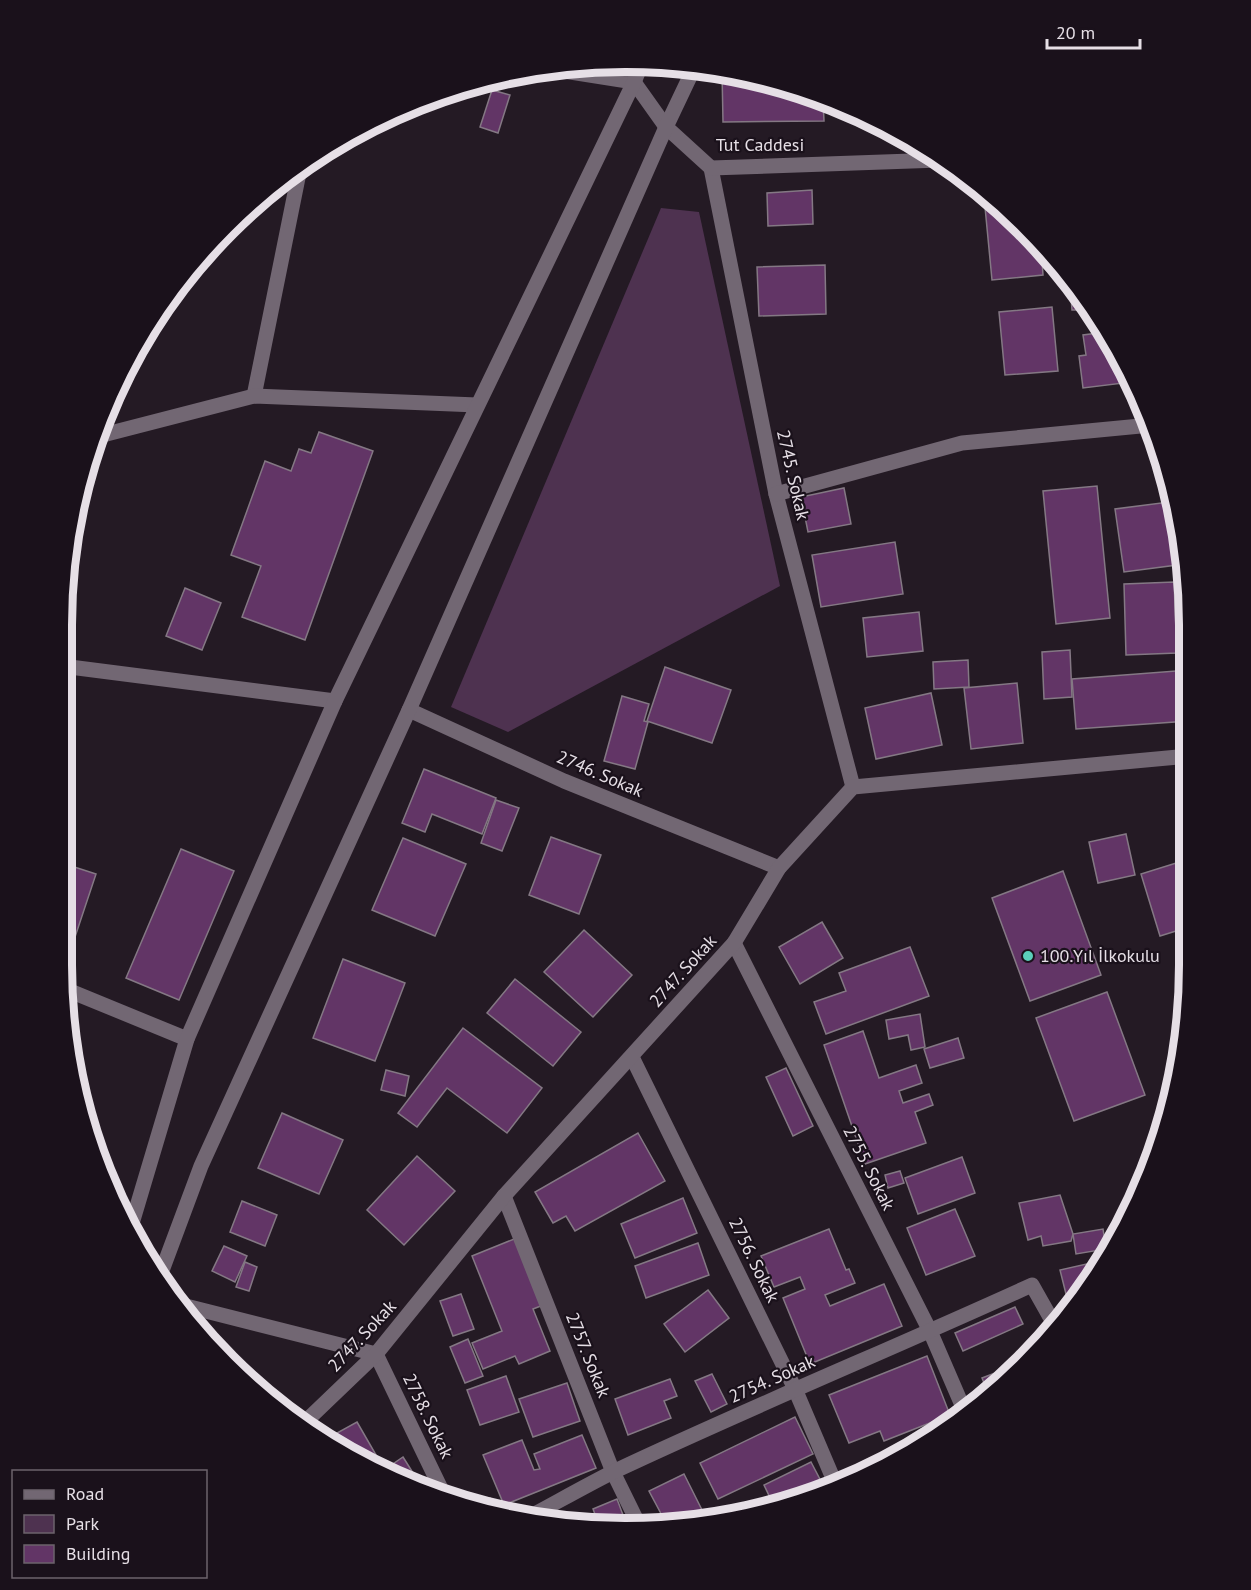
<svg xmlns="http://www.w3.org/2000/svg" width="1251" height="1590" font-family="'PT Sans',sans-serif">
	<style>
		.green { fill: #4e3250 }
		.building { fill: #623566; stroke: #847884; stroke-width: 1.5 }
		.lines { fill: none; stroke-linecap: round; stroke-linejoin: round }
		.minor { stroke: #726773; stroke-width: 15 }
		.tertiary { stroke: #726773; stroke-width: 15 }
		.secondary { stroke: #726773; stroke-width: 15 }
		.poi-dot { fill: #5bcebb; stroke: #1a111b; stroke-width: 2 }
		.labels { text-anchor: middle; stroke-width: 4.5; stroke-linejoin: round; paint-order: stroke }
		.street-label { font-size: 18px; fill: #e6dfe6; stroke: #1a111b }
		.poi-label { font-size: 18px; fill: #e6dfe6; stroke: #1a111b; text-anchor: start }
		.rim { fill: none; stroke: #e6dfe6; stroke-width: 8 }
	</style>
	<rect width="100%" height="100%" fill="#241a24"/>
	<path class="green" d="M661 208 699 212 780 586 508 732 451 707Z"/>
	<g class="building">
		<path d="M722 72 771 81 823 100 824 121 723 122Z"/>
		<path d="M492 90 510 95 498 133 480 127Z"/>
		<path d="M812 190 813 224 768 226 767 193Z"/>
		<path d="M998 205 1041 245 1043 275 992 280 985 207Z"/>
		<path d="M825 265 826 314 759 316 757 267Z"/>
		<path d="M1070 282 1090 310H1072Z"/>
		<path d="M1052 307 1058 371 1005 375 999 312Z"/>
		<path d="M1106 332 1114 343 1132 382 1083 388 1079 356 1086 355 1083 335Z"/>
		<path d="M319 432 373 451 305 640 242 617 261 566 231 555 265 461 291 471 299 449 311 453Z"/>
		<path d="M1097 486 1110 618 1056 624 1043 491Z"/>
		<path d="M844 488 851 524 808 532 801 497Z"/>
		<path d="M1169 502 1177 565 1124 572 1115 509Z"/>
		<path d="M895 542 903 594 821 607 812 555Z"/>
		<path d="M1174 582 1177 653 1126 655 1124 584Z"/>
		<path d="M185 588 221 603 202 650 166 636Z"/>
		<path d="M919 612 923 651 867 657 863 618Z"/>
		<path d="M1070 650 1072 697 1044 699 1042 652Z"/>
		<path d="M968 660 969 687 934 689 933 662Z"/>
		<path d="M665 667 731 690 712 743 647 721Z"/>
		<path d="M1189 670V721L1076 729 1072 679Z"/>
		<path d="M1017 683 1023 743 971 749 964 688Z"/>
		<path d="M931 693 942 745 876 759 865 708Z"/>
		<path d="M622 696 649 704 644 721 648 722 635 769 604 761Z"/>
		<path d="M424 769 496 798 482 834 432 814 425 832 402 823Z"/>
		<path d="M496 800 519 808 502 851 481 843Z"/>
		<path d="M1126 834 1135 875 1098 883 1089 842Z"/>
		<path d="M551 837 601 855 579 914 529 895Z"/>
		<path d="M403 838 466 864 435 936 372 910Z"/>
		<path d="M181 849 234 871 179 1000 126 978Z"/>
		<path d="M1189 859V927L1160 936 1141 874Z"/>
		<path d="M62 863 96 874 67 961 62 959Z"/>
		<path d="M1063 871 1101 975 1030 1001 992 898Z"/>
		<path d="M822 922 843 958 800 984 779 947Z"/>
		<path d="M584 930 632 975 593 1017 544 972Z"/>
		<path d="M910 947 929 996 826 1034 814 1002 846 991 839 973Z"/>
		<path d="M343 959 405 983 375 1061 313 1038Z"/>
		<path d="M515 979 581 1032 553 1066 487 1013Z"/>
		<path d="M1107 992 1145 1095 1074 1121 1036 1018Z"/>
		<path d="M920 1014 925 1047 911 1050 908 1035 889 1039 886 1020Z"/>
		<path d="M463 1028 542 1088 507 1133 447 1088 417 1127 398 1113Z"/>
		<path d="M863 1031 879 1078 916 1065 922 1083 899 1091 903 1103 929 1094 933 1105 915 1112 926 1143 865 1164 824 1045Z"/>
		<path d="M958 1038 964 1058 930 1068 924 1049Z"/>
		<path d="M786 1068 813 1126 793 1136 766 1077Z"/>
		<path d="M386 1070 409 1076 405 1096 381 1090Z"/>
		<path d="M282 1113 343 1140 319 1194 258 1168Z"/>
		<path d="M638 1133 665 1181 575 1231 566 1216 553 1223 535 1192Z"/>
		<path d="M417 1156 455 1191 404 1245 367 1210Z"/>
		<path d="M962 1157 975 1193 918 1214 905 1178Z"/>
		<path d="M900 1171 904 1183 888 1188 885 1175Z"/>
		<path d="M1060 1195 1073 1234 1071 1241 1043 1246 1041 1236 1028 1240 1019 1203Z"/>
		<path d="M683 1198 697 1233 635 1258 621 1224Z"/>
		<path d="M242 1201 277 1215 265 1246 230 1232Z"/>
		<path d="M955 1209 975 1256 926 1275 907 1228Z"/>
		<path d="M829 1229 846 1270 849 1269 855 1283 825 1295 830 1306 884 1284 902 1326 810 1364 783 1298 805 1289 800 1277 774 1287 761 1256Z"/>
		<path d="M1103 1229 1106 1249 1076 1254 1073 1234Z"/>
		<path d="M519 1237 546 1304 533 1309 550 1351 519 1364 515 1356 483 1369 472 1343 502 1331 472 1256Z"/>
		<path d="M698 1243 709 1275 646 1298 635 1266Z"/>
		<path d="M224 1246 247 1256 235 1282 212 1271Z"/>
		<path d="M1104 1260 1094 1278 1075 1300 1068 1302 1060 1270Z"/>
		<path d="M245 1262 257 1267 249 1291 236 1287Z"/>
		<path d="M708 1290 729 1318 685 1352 664 1324Z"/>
		<path d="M461 1294 474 1329 453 1336 440 1301Z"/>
		<path d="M1015 1307 1023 1324 963 1351 955 1333Z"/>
		<path d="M468 1339 483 1376 465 1383 450 1347Z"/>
		<path d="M927 1356 950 1415 884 1441 880 1431 849 1443 829 1395Z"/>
		<path d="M1019 1364 998 1388 989 1395 982 1378Z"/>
		<path d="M712 1374 727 1404 711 1412 695 1381Z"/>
		<path d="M506 1376 519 1412 480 1425 467 1390Z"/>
		<path d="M670 1379 677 1396 664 1401 671 1418 628 1435 615 1399Z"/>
		<path d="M567 1383 580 1421 533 1437 519 1399Z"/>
		<path d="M795 1417 813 1454 718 1499 700 1463Z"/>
		<path d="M955 1417 956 1418 908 1453 904 1445Z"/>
		<path d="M357 1422 383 1467 380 1468 344 1453 326 1439Z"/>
		<path d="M582 1435 596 1468 504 1505 483 1455 522 1440 534 1470 540 1469 534 1454Z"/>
		<path d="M403 1457 420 1484 384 1470Z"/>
		<path d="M811 1462 824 1487 775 1508 764 1485Z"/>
		<path d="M684 1474 706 1518 666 1523 649 1491Z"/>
		<path d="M490 1498 499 1512 476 1508Z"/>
		<path d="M617 1499 623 1515 599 1525 593 1509Z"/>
	</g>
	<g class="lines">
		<g class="minor">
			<path d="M711 168 776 494 853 787"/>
			<path d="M254 396 300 168"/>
			<path d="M95 437 254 396 477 405"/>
			<path d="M776 494 962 443 1151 425"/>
			<path d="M62 666 335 701"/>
			<path d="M409 710 564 781 779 868"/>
			<path d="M734 943 930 1331 965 1412"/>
			<path d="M65 989 187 1039"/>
			<path d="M632 1057 795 1389 835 1483"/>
			<path d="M504 1196 613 1472 640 1527"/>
			<path d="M182 1305 376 1354 444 1495"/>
			<path d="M304 1423 376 1354 504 1196 734 943 779 868 853 787 1189 756"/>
			<path d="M531 1516C559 1501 587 1485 615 1471 753 1406 894 1348 1032 1285L1054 1324"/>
		</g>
		<path class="tertiary" d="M545 68 634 82 666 127 711 168 940 160"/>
		<g class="secondary">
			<path d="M130 1230 187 1039 335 701 634 82 642 63"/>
			<path d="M160 1276 201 1166 409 710 666 127 694 68"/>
		</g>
	</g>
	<circle class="poi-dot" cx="1028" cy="956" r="6"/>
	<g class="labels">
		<g class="street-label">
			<text x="760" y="151">Tut Caddesi</text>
			<text transform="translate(793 475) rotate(77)" y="6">2745. Sokak</text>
			<text transform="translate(600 774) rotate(23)" y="6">2746. Sokak</text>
			<text transform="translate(683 971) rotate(-48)" y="6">2747. Sokak</text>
			<text transform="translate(869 1168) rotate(63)" y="6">2755. Sokak</text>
			<text transform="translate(754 1260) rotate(64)" y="6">2756. Sokak</text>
			<text transform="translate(362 1336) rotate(-47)" y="6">2747. Sokak</text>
			<text transform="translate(588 1355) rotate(68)" y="6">2757. Sokak</text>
			<text transform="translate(772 1379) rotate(-24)" y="6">2754. Sokak</text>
			<text transform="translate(428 1416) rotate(64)" y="6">2758. Sokak</text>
		</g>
		<g class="poi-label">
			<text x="1040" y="962">100.Yıl İlkokulu</text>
		</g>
	</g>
	<path d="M0 0H1251V1590H0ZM625 72H626A553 553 0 0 1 1179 625V965A553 553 0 0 1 626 1518H625A553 553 0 0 1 72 965V625A553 553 0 0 1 625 72Z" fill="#1a111b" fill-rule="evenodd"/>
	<path class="rim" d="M625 72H626A553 553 0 0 1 1179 625V965A553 553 0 0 1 626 1518H625A553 553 0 0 1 72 965V625A553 553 0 0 1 625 72Z"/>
	<rect x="12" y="1470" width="195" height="108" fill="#1a111b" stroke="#6c636c" stroke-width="1.5"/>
	<rect x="24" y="1490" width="30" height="9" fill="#726773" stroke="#6c636c" stroke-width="1.5"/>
	<text x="66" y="1500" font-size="18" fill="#e6dfe6">Road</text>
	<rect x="24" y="1515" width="30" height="18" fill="#4e3250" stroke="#6c636c" stroke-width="1.5"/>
	<text x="66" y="1530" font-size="18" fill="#e6dfe6">Park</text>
	<rect x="24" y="1545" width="30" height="18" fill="#623566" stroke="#6c636c" stroke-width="1.5"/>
	<text x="66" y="1560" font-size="18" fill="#e6dfe6">Building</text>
	<path d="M1047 39v9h93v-9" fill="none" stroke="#e6dfe6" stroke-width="3"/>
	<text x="1056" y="39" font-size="18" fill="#e6dfe6" stroke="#1a111b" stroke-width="4.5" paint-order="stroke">20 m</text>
</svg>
